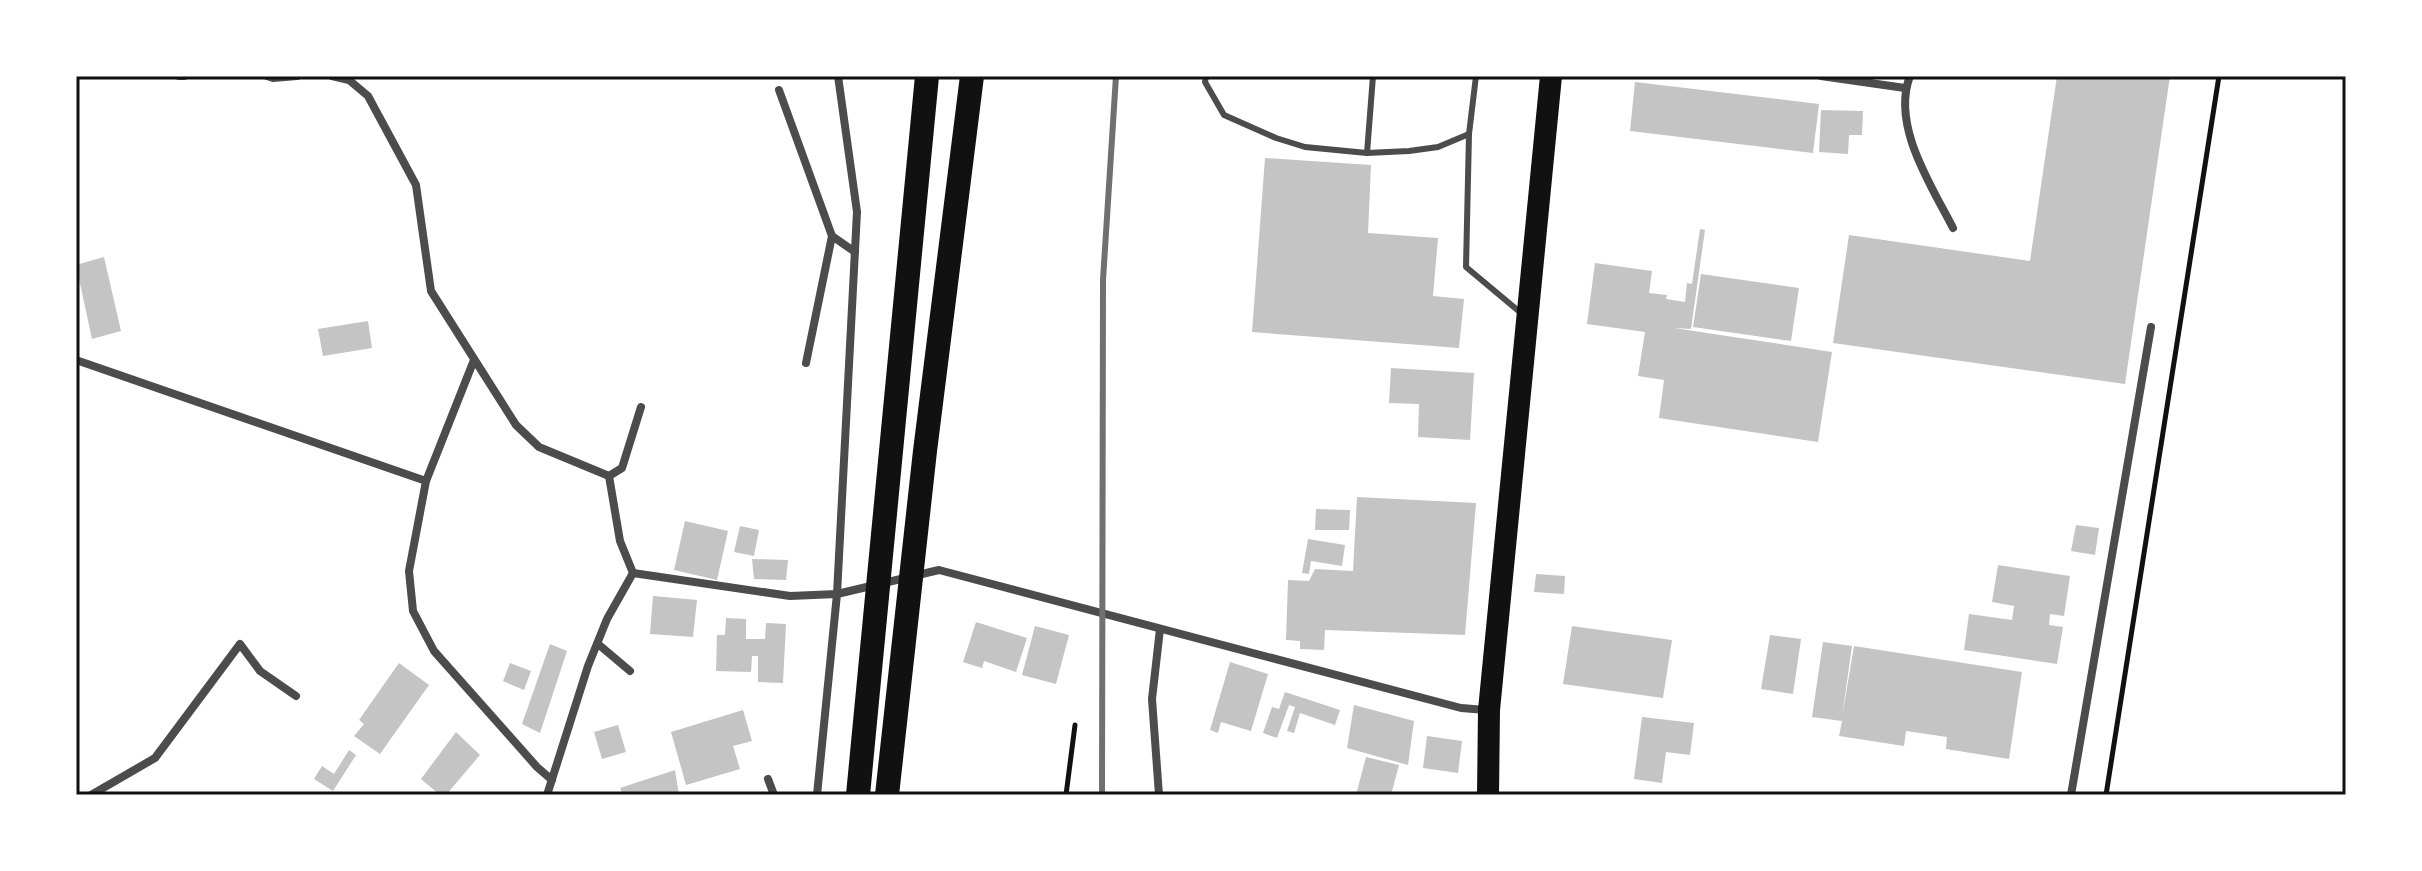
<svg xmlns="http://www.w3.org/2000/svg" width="2422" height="871" font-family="'Asap Condensed',sans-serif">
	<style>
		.building { fill: #c4c4c4 }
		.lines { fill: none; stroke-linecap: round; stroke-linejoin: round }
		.path { stroke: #111; stroke-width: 5 }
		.service { stroke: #4c4c4c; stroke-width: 6 }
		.minor { stroke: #4c4c4c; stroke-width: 8 }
		.trunk { stroke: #111; stroke-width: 22 }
		.motorway { stroke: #111; stroke-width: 24 }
		.rail { stroke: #707070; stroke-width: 6 }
		.neatline { fill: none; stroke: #111; stroke-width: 3 }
	</style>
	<rect width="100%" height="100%" fill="#fff"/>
	<g class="building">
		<path d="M2057 76H2170L2125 384 1833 343 1849 235 2030 261Z"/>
		<path d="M1635 82 1819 104 1813 153 1630 131Z"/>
		<path d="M1821 110 1863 111 1862 135H1849L1848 154 1819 152Z"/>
		<path d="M1265 158 1371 165 1368 233 1438 238 1433 296 1464 299 1459 348 1252 332Z"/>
		<path d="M1700 229 1705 230 1691 329 1674 328 1832 352 1818 442 1659 418 1664 380 1638 376 1645 332 1587 324 1595 263 1652 271 1649 293 1667 295 1666 299 1685 302 1687 283 1692 284Z"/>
		<path d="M104 257 121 331 92 339 76 265Z"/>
		<path d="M1701 274 1799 288 1791 341 1693 327Z"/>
		<path d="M368 321 372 348 323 356 318 329Z"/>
		<path d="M1391 368 1474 373 1470 440 1418 437 1419 404 1389 403Z"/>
		<path d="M1357 497 1476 503 1465 635 1325 630 1324 650 1300 649V641L1286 640 1288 580 1309 581 1315 569 1353 571Z"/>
		<path d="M1316 509 1350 510 1349 530H1315Z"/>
		<path d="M685 521 728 531 717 580 674 570Z"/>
		<path d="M2076 525 2099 528 2095 555 2071 551Z"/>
		<path d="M740 526 759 530 754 556 734 552Z"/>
		<path d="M1308 539 1345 545 1342 566 1311 561 1309 574 1302 573Z"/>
		<path d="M752 559 788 560 786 580 754 579Z"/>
		<path d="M1998 565 2070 576 2064 616 2050 614 2049 625 2063 627 2057 664 1964 650 1969 614 2012 620 2014 606 1992 602Z"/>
		<path d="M1536 574 1565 576 1564 594 1534 592Z"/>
		<path d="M653 596 697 600 693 637 650 634Z"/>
		<path d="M726 618 746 619V639H765L766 623 786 624 783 683 758 682V656H752L751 672 716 671 717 635H725Z"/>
		<path d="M976 622 1027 638 1016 672 984 661 982 668 963 662Z"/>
		<path d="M1035 626 1069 635 1056 684 1022 675Z"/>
		<path d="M1572 626 1672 640 1663 698 1563 684Z"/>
		<path d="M1770 635 1801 639 1793 694 1761 689Z"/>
		<path d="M1823 642 1852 646 1842 717 1854 646 2022 672 2009 759 1946 749 1947 737 1906 731 1904 746 1839 736 1842 721 1812 717Z"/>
		<path d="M550 644 567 651 540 733 522 724Z"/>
		<path d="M1230 662 1268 674 1251 731 1221 722 1218 733 1210 730Z"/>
		<path d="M399 663 429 685 380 754 354 736 364 724 359 720Z"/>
		<path d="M510 663 531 671 524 690 503 681Z"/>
		<path d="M1285 692 1340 710 1335 725 1300 713 1294 733 1287 731 1295 707 1289 705 1277 738 1263 733 1272 707 1279 709Z"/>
		<path d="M1354 705 1414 721 1408 765 1347 748Z"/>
		<path d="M743 710 752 741 733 746 740 769 686 785 671 732Z"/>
		<path d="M1642 717 1694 723 1690 755 1666 752 1662 783 1634 779Z"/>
		<path d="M618 725 626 752 602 759 594 732Z"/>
		<path d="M456 732 480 755 446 795H440L421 779Z"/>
		<path d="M1427 736 1462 741 1458 773 1423 768Z"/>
		<path d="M349 750 356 755 333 791 314 779 322 766 334 774Z"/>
		<path d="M1366 757 1399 765 1391 795H1356Z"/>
		<path d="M675 770 679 795H623L620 788Z"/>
	</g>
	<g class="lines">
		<g class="path">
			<path d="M1066 795 1075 725"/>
			<path d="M2106 795 2219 76"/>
		</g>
		<g class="service">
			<path d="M1206 76 1205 82 1224 115 1276 138 1305 147 1367 153 1409 151 1438 147 1469 134"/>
			<path d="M1476 76 1469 134 1466 267 1521 313"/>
			<path d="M1367 153 1373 76"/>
		</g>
		<g class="minor">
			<path d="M179 76H184"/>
			<path d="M267 76 273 78 297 76"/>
			<path d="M332 76 349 80 368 96 416 185 431 291 516 425 539 447 609 476 620 541 633 573"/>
			<path d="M1821 76 1905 88"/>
			<path d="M1910 76C1891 125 1931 185 1953 228"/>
			<path d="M779 90 832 236"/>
			<path d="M76 360 426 481"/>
			<path d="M474 360 426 481 409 571 413 611 434 651 537 767 552 780"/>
			<path d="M806 363 832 236 855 252"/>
			<path d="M609 476 622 468 641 407"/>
			<path d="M633 573 790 596 837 594 939 570 1461 708 1486 710"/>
			<path d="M598 644 630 671"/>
			<path d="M768 779 774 795"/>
			<path d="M91 795 155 758 240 644 260 671 296 696"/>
			<path d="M547 795 588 666 607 619 633 573"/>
			<path d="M817 795 837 594 857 212 838 76"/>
			<path d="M1159 795 1152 699 1160 629"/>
			<path d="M2071 795 2151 327"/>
		</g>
		<path class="trunk" d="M1488 795 1489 710 1551 76"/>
		<g class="motorway">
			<path d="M858 795 927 76"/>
			<path d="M887 795 925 451 972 76"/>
		</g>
		<path class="rail" d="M1102 795 1103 280 1116 76"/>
	</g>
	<rect width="2422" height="871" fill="none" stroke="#ffffff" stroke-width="156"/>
	<rect x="78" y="78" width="2266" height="715" class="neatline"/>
</svg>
